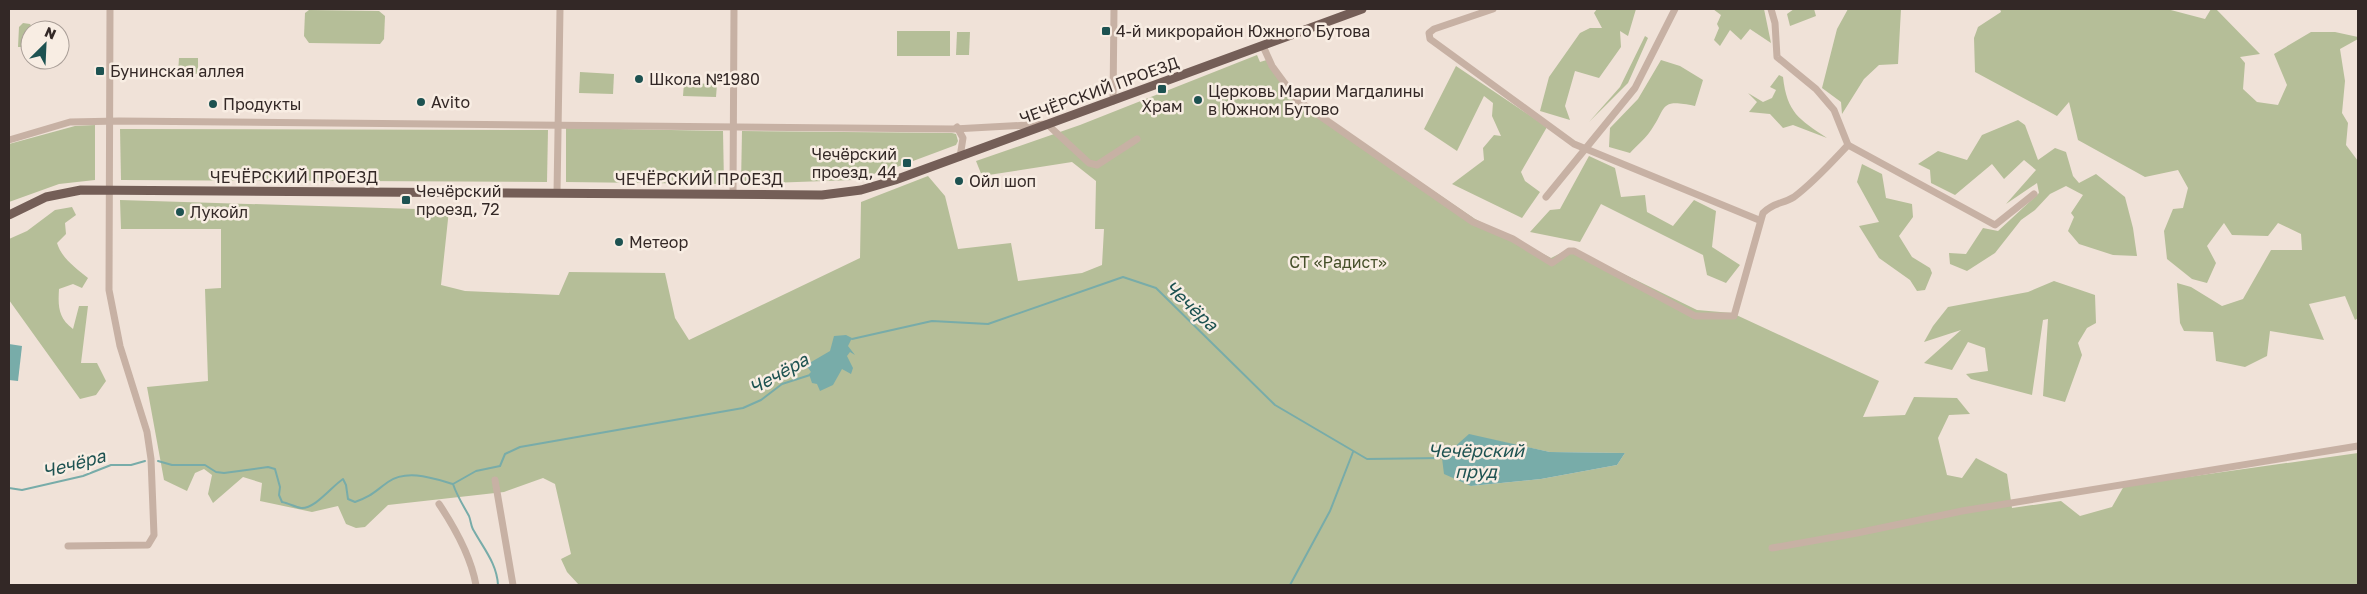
<svg xmlns="http://www.w3.org/2000/svg" width="2367" height="594" font-family="'Golos Text',sans-serif">
	<style>
		.green { fill: #b5be98; fill-rule: evenodd }
		.water { fill: #78aca9 }
		.lines { fill: none; stroke-linecap: round; stroke-linejoin: round }
		.stream { stroke: #78aca9; stroke-width: 2 }
		.minor { stroke: #c7b1a4; stroke-width: 7 }
		.major { stroke: #745e57; stroke-width: 9 }
		.poi-dot { fill: #1d5251; stroke: #f8ede3; stroke-width: 2 }
		.labels { text-anchor: middle; stroke-width: 5; stroke-linejoin: round; paint-order: stroke }
		.poi-label { font-size: 16px; fill: #332826; stroke: #f8ede3; text-anchor: start }
		.street-label { font-size: 16px; fill: #332826; stroke: #f8ede3 }
		.park-label { font-size: 16px; fill: #46502a; stroke: #f8ede3 }
		.water-label { font-size: 18px; font-style: italic; fill: #1d5251; stroke: #f8ede3 }
	</style>
	<rect width="100%" height="100%" fill="#f0e2d8"/>
	<g class="green">
		<path d="M1597 9H1636L1628 36 1620 31 1621 47 1599 78 1575 71 1565 106 1570 120 1540 111 1549 77 1580 33 1590 28H1602L1594 13Z"/>
		<path d="M1713 9H1764L1771 43 1750 29 1741 40 1730 30 1720 46 1714 40 1719 28 1717 24 1721 15Z"/>
		<path d="M1794 9H1814L1816 16 1790 26 1787 14Z"/>
		<path d="M1848 9H1901L1898 64 1879 65 1864 79 1842 114 1841 102 1822 88 1837 29Z"/>
		<path d="M2000 9H2167L2205 19 2211 9H2216L2260 54 2240 57 2245 63 2243 89 2257 102 2278 105 2287 85 2274 54 2311 32H2335L2358 37V39L2340 49 2345 81 2342 113 2348 123 2346 145 2358 161V318L2355 320 2345 296 2309 304 2324 340 2270 331 2267 356 2245 367 2216 361 2213 332 2184 331 2180 323 2177 283 2191 287 2222 306 2243 299 2271 250H2302L2301 234 2278 223 2268 236 2232 235 2224 223 2207 246 2216 263 2207 283 2192 279 2167 259 2164 231 2173 209 2183 208 2188 188 2178 170 2145 177 2078 140 2069 102 2057 116 1975 72 1974 38 1978 27 2001 12Z"/>
		<path d="M309 10 379 11 385 16 384 39 380 44 309 43 304 36 305 13Z"/>
		<path d="M23 23 30 24 34 30H30V38L22 47H18L19 27Z"/>
		<rect x="897" y="31" width="53" height="25"/>
		<path d="M957 32H970L969 55H956Z"/>
		<path d="M1645 36 1648 38 1628 83 1589 122 1620 87Z"/>
		<path d="M1257 55 1260 62 1270 59 1298 99 1475 219 1551 258 1571 248 1697 310 1732 313 1879 381 1863 417 1905 415 1914 397 1957 398 1970 414 1949 415 1938 438 1947 475 1962 478 1976 458 2007 474 2012 508 2061 501 2080 516 2112 507 2124 486 2358 453V585H579L567 572 561 559 571 554 555 484 543 478 504 492 388 505 365 527 356 528 346 524 338 506 312 512 260 501 262 483 243 477 213 503 208 494 212 475 204 469 195 473 187 491 164 480 147 387 208 381 205 289 221 288V229H121L120 200 449 210 441 285 465 291 559 295 569 272 665 273 675 318 689 340 860 258 861 202 928 176 945 196 958 249 1011 243 1018 281 1082 273 1102 265 1104 229H1095L1096 181 1072 162 982 176 976 161 1080 125ZM1469 435 1550 452 1625 453 1617 465 1541 479 1471 486Z"/>
		<path d="M179 58H198V74H178Z"/>
		<path d="M1661 60 1680 66 1703 80 1695 106C1657 98 1668 108 1649 133 1644 140 1636 146 1630 153L1609 147 1610 128 1638 99Z"/>
		<path d="M1456 66 1547 127 1521 172 1525 181 1540 192 1522 218 1452 184 1484 160 1483 148 1494 135 1501 136 1492 116 1493 103 1484 96 1457 151 1424 129Z"/>
		<path d="M580 72 614 74 613 94 579 93Z"/>
		<path d="M1779 75 1783 77C1787 113 1799 119 1827 138L1793 125 1783 128 1770 114 1749 112 1757 102 1748 93 1763 102 1772 98 1776 90 1770 87Z"/>
		<path d="M684 83 717 84 716 97 683 96Z"/>
		<path d="M2018 120 2025 125 2038 160 2055 148 2066 152 2073 176 2079 183 2096 174 2125 197 2133 228 2137 256 2113 255 2079 244 2068 231 2074 217 2071 213 2083 195 2066 186 2050 194 2035 210 2021 220 1995 253 1967 271 1950 264 1949 253 1966 254 1983 228 1998 231 2039 193 2037 183 2006 204 2036 170 2024 160 2004 179 1992 164 1955 195 1931 183 1930 170 1918 164 1938 151 1967 160 1982 135Z"/>
		<path d="M95 125V180L59 184 9 202V144L75 126Z"/>
		<path d="M566 128 723 131 724 184 566 182Z"/>
		<path d="M120 129 548 130 547 182 121 180Z"/>
		<path d="M742 131 952 133 956 134 958 141 956 145 897 167 853 180 741 184Z"/>
		<path d="M1589 156 1615 168 1621 197 1645 195 1647 212 1673 226 1694 200 1716 211 1712 247 1740 265 1726 283 1707 275 1703 255 1601 204 1580 242 1530 232 1550 210 1560 209Z"/>
		<path d="M1862 164 1882 174 1886 198 1912 204 1913 217 1899 236 1912 257 1930 268 1932 273 1925 290 1917 291 1910 280 1879 258 1859 226 1879 222 1857 182Z"/>
		<path d="M72 207 76 215 65 223 66 234 57 243C62 259 76 268 88 278L82 288 73 284 59 289C58 306 58 318 73 329L79 306H88L81 363H97L106 381 96 395 80 399 9 300V239L27 231 55 210Z"/>
		<path d="M2054 281 2095 295 2096 323 2087 328 2078 343 2082 355 2065 402 2043 396 2048 319 2043 320 2032 395 1971 379 1966 374 1988 371 1985 348 1968 342 1952 370 1924 363 1961 330 1924 342 1933 326 1948 307 2028 292Z"/>
	</g>
	<g class="water">
		<path d="M846 335 852 338 848 346 855 355 850 352 847 356 853 368 851 374 842 369 833 385 820 391 817 384 812 383 809 374 811 372 806 365 830 351 834 336Z"/>
		<path d="M9 344 22 346 18 381 9 380Z"/>
		<path d="M1469 434 1550 452 1625 453 1617 465 1541 479 1471 486 1444 474 1442 458Z"/>
	</g>
	<g class="lines">
		<g class="stream">
			<path d="M852 339 932 321 988 324 1123 277 1156 288 1275 405 1367 459 1442 458"/>
			<path d="M158 461 172 465H205L216 472 224 473 268 467 275 469 280 487 279 495 282 502C288 503 295 507 301 508 315 509 331 487 343 479L346 485 348 499 355 502C372 496 374 492 388 482 407 469 432 478 453 484L476 471 500 466 505 454 520 447 743 408 761 400 782 384 810 375"/>
			<path d="M453 484C457 496 463 505 469 516 471 521 471 527 474 531 484 549 497 564 498 585"/>
			<path d="M9 488 22 490 83 476 111 465H131L145 461"/>
			<path d="M1290 585 1330 511 1353 452"/>
		</g>
		<g class="minor">
			<path d="M1493 9 1434 29 1429 33 1430 39 1574 144 1759 220"/>
			<path d="M1771 9 1775 23 1777 57 1816 89 1834 110 1848 145 1995 225 2034 194"/>
			<path d="M1263 46 1272 66 1297 100 1473 222 1513 239 1552 263 1569 251H1574L1695 316H1734L1763 213C1774 202 1783 204 1794 197 1814 182 1831 163 1848 145"/>
			<path d="M1113 101 1114 9"/>
			<path d="M957 127 963 138 960 157"/>
			<path d="M9 140 70 122 119 121 954 129 1047 124 1089 163 1097 165 1137 139"/>
			<path d="M557 193 560 9"/>
			<path d="M733 194 734 9"/>
			<path d="M1546 197 1635 88 1675 9"/>
			<path d="M495 480 513 585"/>
			<path d="M439 504C455 528 471 557 476 585"/>
			<path d="M68 546 148 545 154 535 151 459 147 432 120 346 109 290 110 9"/>
			<path d="M1772 548 1857 533 1962 511 2358 446"/>
		</g>
		<path class="major" d="M9 215 46 197 81 190 822 195 861 190 895 180 1362 9"/>
	</g>
	<g class="poi-dot">
		<rect x="1101" y="26" width="10" height="10" rx="2.5"/>
		<rect x="95" y="66" width="10" height="10" rx="2.5"/>
		<circle cx="639" cy="79" r="5"/>
		<rect x="1157" y="84" width="10" height="10" rx="2.5"/>
		<circle cx="1198" cy="100" r="5"/>
		<circle cx="421" cy="102" r="5"/>
		<circle cx="213" cy="104" r="5"/>
		<rect x="902" y="158" width="10" height="10" rx="2.5"/>
		<circle cx="959" cy="181" r="5"/>
		<rect x="401" y="195" width="10" height="10" rx="2.5"/>
		<circle cx="180" cy="212" r="5"/>
		<circle cx="619" cy="242" r="5"/>
	</g>
	<g class="labels">
		<g class="poi-label">
			<text x="1116" y="37">4-й микрорайон Южного Бутова</text>
			<text x="110" y="77">Бунинская аллея</text>
			<text x="649" y="85">Школа №1980</text>
			<text x="1208" y="97">Церковь Марии Магдалины<tspan x="1208" dy="18">в Южном Бутово</tspan></text>
			<text x="431" y="108">Avito</text>
			<text x="223" y="110">Продукты</text>
			<text x="1162" y="112" text-anchor="middle">Храм</text>
			<text x="897" y="160" text-anchor="end">Чечёрский<tspan x="897" dy="18">проезд, 44</tspan></text>
			<text x="969" y="187">Ойл шоп</text>
			<text x="416" y="197">Чечёрский<tspan x="416" dy="18">проезд, 72</tspan></text>
			<text x="190" y="218">Лукойл</text>
			<text x="629" y="248">Метеор</text>
		</g>
		<g class="street-label">
			<text transform="translate(1099 90) rotate(-20)" y="6">ЧЕЧЁРСКИЙ ПРОЕЗД</text>
			<text x="294" y="183">ЧЕЧЁРСКИЙ ПРОЕЗД</text>
			<text x="699" y="185">ЧЕЧЁРСКИЙ ПРОЕЗД</text>
		</g>
		<g class="park-label">
			<text x="1338" y="268">СТ «Радист»</text>
		</g>
		<g class="water-label">
			<text transform="translate(1191 306) rotate(43)" y="6">Чечёра</text>
			<text transform="translate(779 374) rotate(-29)" y="6">Чечёра</text>
			<text x="1476" y="457">Чечёрский<tspan x="1476" dy="21">пруд</tspan></text>
			<text transform="translate(74 464) rotate(-15)" y="6">Чечёра</text>
		</g>
	</g>
	<rect width="2367" height="594" fill="none" stroke="#332826" stroke-width="20"/>
	<g transform="translate(45 45) rotate(24)"><circle r="24" fill="#f8ede3" stroke="#a99e97"/>
	<path d="M0-4L9 19L0 12L-9 19Z" fill="#1d5251"/>
	<text y="-8" font-size="14" font-weight="bold" text-anchor="middle" fill="#332826">N</text>
	</g>
</svg>
